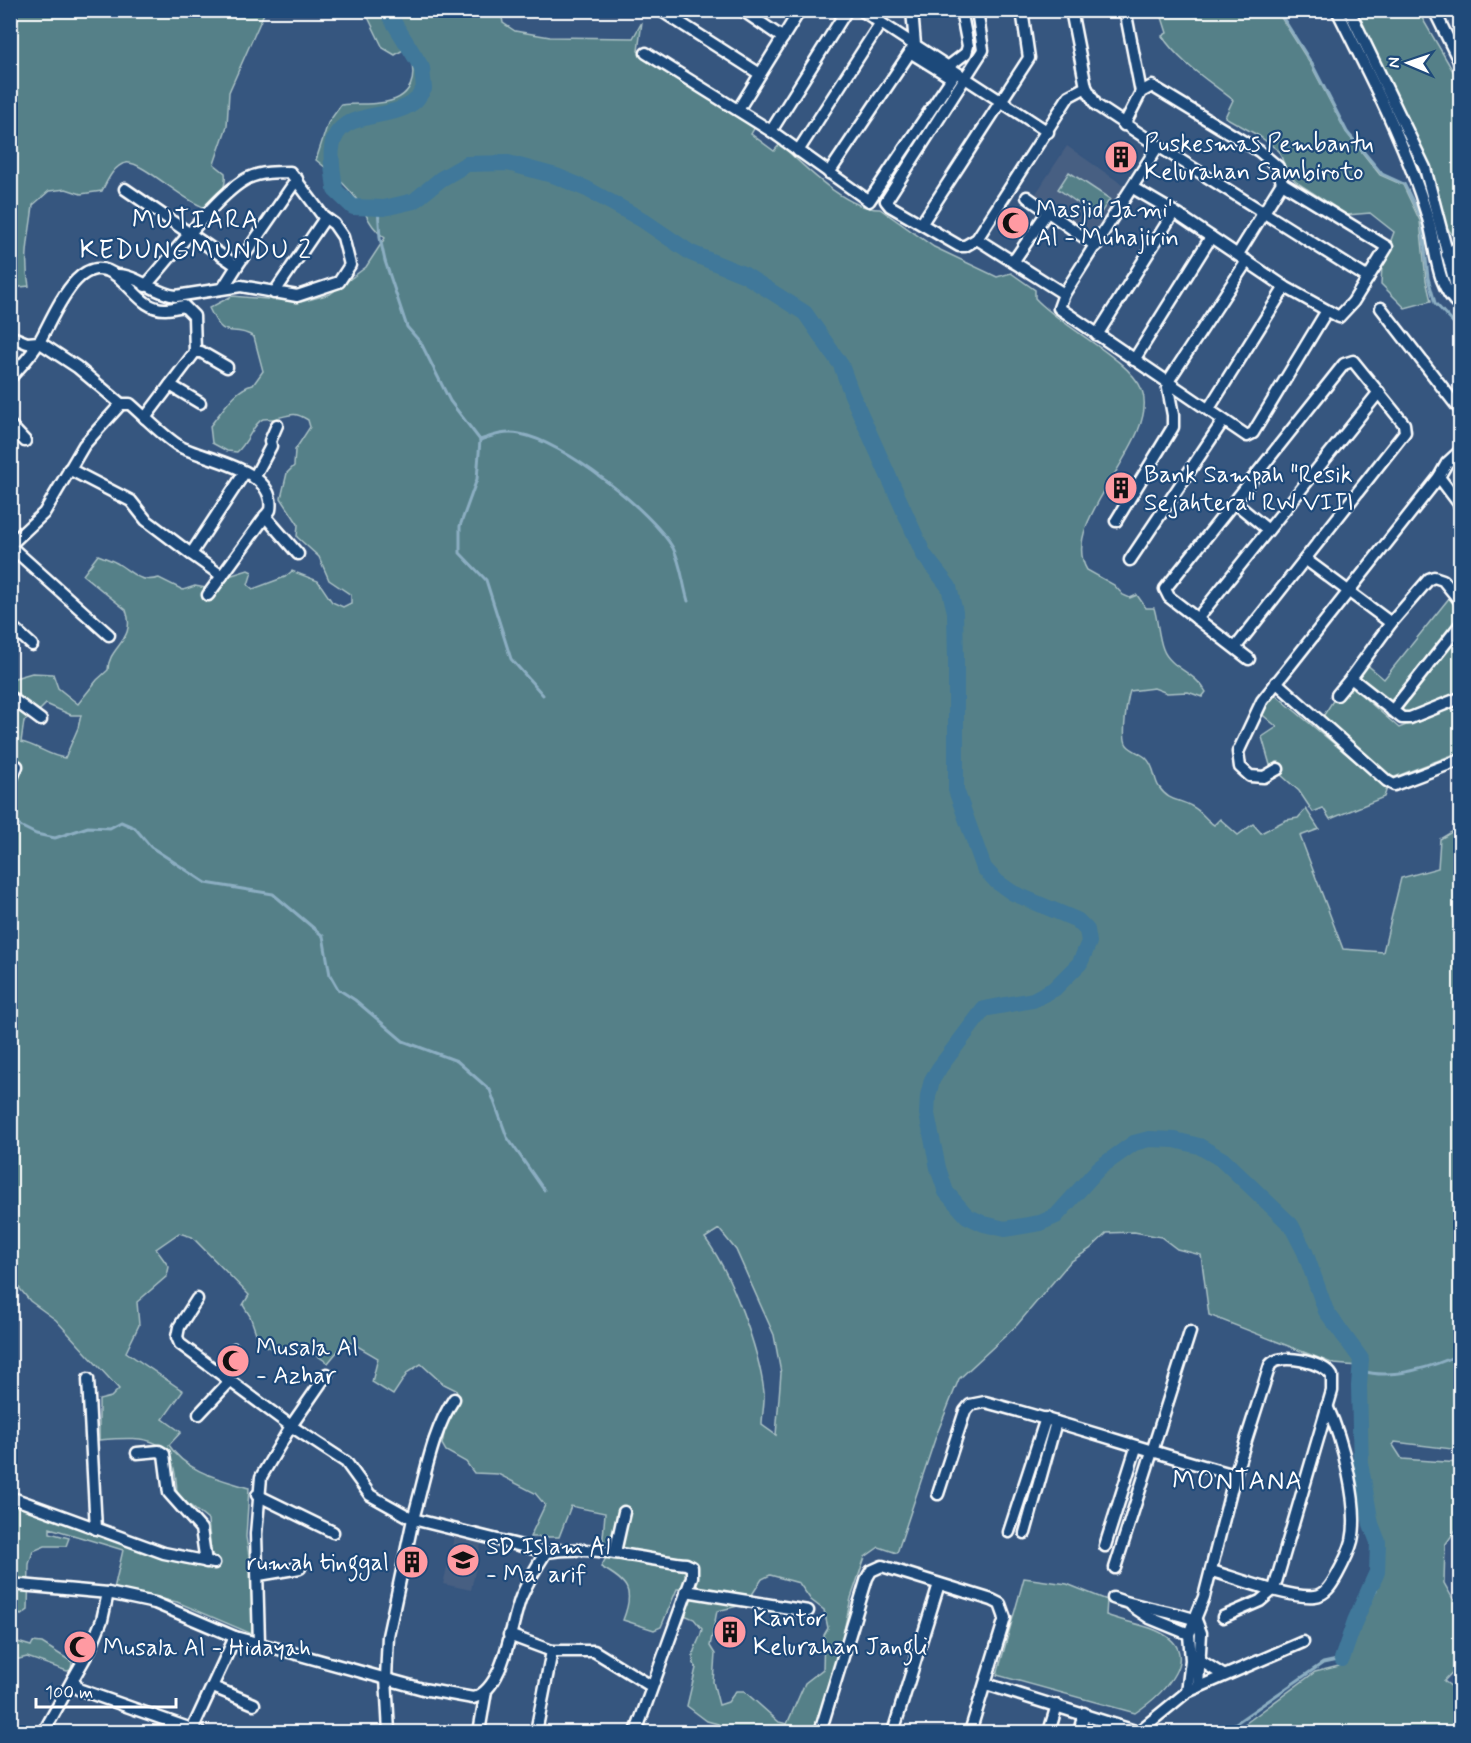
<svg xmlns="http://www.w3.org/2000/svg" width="1471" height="1743" font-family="Mynerve,sans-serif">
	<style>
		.built { fill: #465e82 }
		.green { fill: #548088; stroke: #aac0c4; stroke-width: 1.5; fill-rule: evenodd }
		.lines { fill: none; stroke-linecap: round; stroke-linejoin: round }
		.stream { stroke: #8caec2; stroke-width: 3 }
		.river { stroke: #40789a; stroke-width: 16 }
		.minor-casing { stroke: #fff; stroke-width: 15 }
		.minor { stroke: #1f4a7a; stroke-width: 10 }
		.labels { text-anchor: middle; stroke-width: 4.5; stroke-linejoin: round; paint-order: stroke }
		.poi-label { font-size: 24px; fill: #fff; stroke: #1f4a7a; text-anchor: start }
		.neighbourhood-label { font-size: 26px; letter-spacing: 1.5px; fill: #fff; stroke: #1f4a7a }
	</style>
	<rect width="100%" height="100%" fill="#36567f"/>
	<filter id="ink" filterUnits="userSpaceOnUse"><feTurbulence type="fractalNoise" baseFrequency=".0167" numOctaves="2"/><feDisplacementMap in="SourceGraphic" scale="12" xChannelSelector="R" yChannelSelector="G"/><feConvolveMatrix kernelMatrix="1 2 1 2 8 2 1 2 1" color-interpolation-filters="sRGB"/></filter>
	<g filter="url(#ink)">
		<g class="built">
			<path d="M1067 146 1126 187 1090 239 1033 198Z"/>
			<path d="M456 1529 483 1536 471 1590 443 1584Z"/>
		</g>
		<g class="green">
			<path d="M10 11H265L229 92 227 126 214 164 225 173C227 189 218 200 204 207 184 202 141 160 126 163 114 165 107 181 102 191L81 194 66 189 49 191 33 205C30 234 23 256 29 286L11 288Z"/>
			<path d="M365 11H501L503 23 515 31 550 37 633 38 642 22 638 51 755 127 751 134 774 151 780 144C804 166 846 210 880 209L934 247 997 277 1011 273 1035 290V298C1061 327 1129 358 1142 390 1161 441 1057 521 1087 570L1114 585 1123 595 1130 598 1137 595 1146 608H1154C1158 621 1158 636 1163 649 1170 668 1196 673 1206 692L1202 697 1188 692 1167 693 1154 688 1130 691C1127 700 1121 738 1127 745 1132 751 1141 753 1146 758 1156 768 1153 778 1159 787 1170 803 1179 798 1193 807 1201 811 1206 820 1214 825L1220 819 1238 835 1253 824 1261 833 1286 820 1298 818 1306 809 1319 829 1300 836 1343 949 1383 952 1401 878 1438 868 1440 839 1460 827V1450L1395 1442 1393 1445 1402 1459 1460 1463V1524L1445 1545 1444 1583 1453 1599 1460 1603V1664L1444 1681 1460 1693V1722L1454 1732H1234L1315 1672 1339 1666 1346 1662 1352 1637 1377 1590 1381 1573 1380 1533 1372 1509 1358 1366 1334 1364 1209 1315 1201 1255 1177 1249 1161 1237 1134 1232 1107 1233 1090 1249 1070 1262 1017 1325 959 1379 936 1436 897 1553 879 1547 865 1557 851 1598 836 1667 814 1732H722L718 1724 707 1721 687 1706 696 1668C687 1652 700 1644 702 1629L694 1619 682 1614 693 1588 677 1589 661 1627 654 1630 623 1620C635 1590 628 1582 601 1567L607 1556 603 1538 605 1513 571 1506 559 1537H530L545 1505 535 1493 498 1474 474 1473 466 1462 446 1451 442 1444 446 1424 459 1399 456 1390 442 1383 421 1364 408 1372 393 1395 372 1382 378 1358 347 1340 328 1363 309 1350 280 1353 259 1342 250 1316 243 1305 249 1295 192 1237 179 1233 156 1249 169 1267 167 1276 137 1302 139 1325 126 1352 183 1391 163 1419 181 1432 169 1445C186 1472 220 1479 249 1488L246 1537 254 1587 252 1634 177 1602 114 1589 123 1550 50 1528V1533L69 1538 66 1546H45L33 1551 29 1564 28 1610 21 1615 12 1610 11 1503 180 1563 216 1567 218 1563 211 1552 208 1520 177 1495C176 1436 150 1436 99 1440V1400L111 1397 119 1389 56 1320 30 1301 11 1278 10 797 22 764 11 755V679L32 673 53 674 58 688 78 704 97 680 108 670C108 646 137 641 126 610L83 575 98 555C105 558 113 560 120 565 135 575 141 583 159 578L183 590 195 586 206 588 213 581 248 570 252 572 248 585 253 589 285 577 292 571 318 581 332 602 343 607 351 603V595L329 580 319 557 297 537 298 524 281 498 287 473 294 466 295 450 310 427 308 420C293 411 291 415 277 418 272 420 267 418 263 419 254 422 248 443 237 452L227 451 212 443 210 426C221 413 235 388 253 385L263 371 254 337C230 322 226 345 209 308L232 296 301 302 330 294 366 267 385 238C369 226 368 216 357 200 346 184 331 172 316 160L328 123 341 105C354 103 367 105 379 103 413 100 420 76 406 48L395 55 383 48ZM46 704 71 715H81L78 728 65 758C48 756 37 745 21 742L24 721 35 715ZM719 1229 736 1250 774 1335 781 1373 776 1435 762 1425C762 1414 765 1402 764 1392 759 1349 731 1272 705 1238ZM770 1575 799 1583 811 1600 824 1610 828 1628 824 1635 823 1669 805 1683 787 1724 779 1722 744 1691H736L728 1702 719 1705 713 1682 715 1654 710 1646 717 1611 746 1604 762 1579Z"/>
			<path d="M1160 11H1277L1311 65 1346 132 1380 175 1403 185 1420 221 1426 280 1431 301 1405 308 1381 284 1382 265 1394 232 1370 213 1347 215 1296 182 1287 172 1279 151 1259 136 1225 117 1233 100C1208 80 1180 63 1162 36L1167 33Z"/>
			<path d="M1354 11H1418L1460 83V238L1456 240 1444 223 1431 168Z"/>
			<path d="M1069 172 1110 199 1098 217 1058 189Z"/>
			<path d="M1450 597 1460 608V616L1388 704 1358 677 1366 664 1384 679Z"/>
			<path d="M1460 635V693L1406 715 1399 711Z"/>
			<path d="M1349 687H1352L1399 728 1460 704V752L1392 778 1322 718 1334 699H1341Z"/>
			<path d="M1277 696 1387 788 1384 797 1330 819 1323 808 1313 812 1299 791 1270 765 1262 737 1277 727 1259 712 1272 697Z"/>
			<path d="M1024 1578 1067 1584 1107 1600 1106 1615C1122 1621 1140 1624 1155 1630 1208 1652 1162 1695 1135 1713L997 1675Z"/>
			<path d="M11 1640 31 1646 33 1642 42 1643 72 1662 71 1670 67 1671 27 1657 11 1661Z"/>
		</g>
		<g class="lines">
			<g class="stream">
				<path d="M1278 10 1312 64 1347 132 1382 174 1404 184 1422 220 1428 278 1435 303 1460 330"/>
				<path d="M378 208 380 238 385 261 407 327 421 343 450 401 480 440 477 479 460 526V553L486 580 511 659 543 695"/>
				<path d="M480 440C494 435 506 431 520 434 562 441 652 511 673 548 681 563 683 585 688 601"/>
				<path d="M10 821 36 834 55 838 88 827 110 828 121 822 135 828 151 847 206 883 273 894 323 936 330 975 338 989 355 1000 403 1041 457 1061 490 1090 507 1137 544 1190"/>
				<path d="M1362 1371C1392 1380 1433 1367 1460 1354"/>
				<path d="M1223 1732 1323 1663 1342 1659"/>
			</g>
			<path class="river" d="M386 10 422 68 424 89C421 92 419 97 416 100 393 123 337 106 332 148 330 161 334 176 335 190L353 207 384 208 414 201 441 179 467 164 508 163 556 176 587 189 641 219 691 253 745 275 805 313 841 365 852 395 924 555 949 587 955 612 956 660V790L984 868 997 882 1013 893 1077 920 1087 930 1089 942 1080 963 1054 989 1033 1000 984 1009 940 1067 932 1080 928 1096 927 1114 938 1168 946 1192 967 1216 984 1224 1005 1229 1040 1223 1056 1216 1099 1168 1134 1143 1149 1139 1175 1140 1199 1146 1223 1160 1291 1225 1305 1252 1326 1311 1361 1359 1359 1386 1361 1468 1371 1524 1378 1542 1377 1572 1355 1621 1342 1659"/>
			<defs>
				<g id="minor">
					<path d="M660 10 760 74"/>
					<path d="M742 10 783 38"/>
					<path d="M861 10 1048 132"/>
					<path d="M977 10 983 50 886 201 890 206 959 246H965L977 239 1069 96 1086 87"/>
					<path d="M1071 10 1086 87 1096 105 1158 146 1368 278"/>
					<path d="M1125 10 1141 92"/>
					<path d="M1337 10C1370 77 1406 144 1427 215 1437 246 1434 285 1460 306"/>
					<path d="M1349 10 1425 168 1460 302"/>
					<path d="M1434 10 1460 63"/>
					<path d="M646 53 771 131 869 201 952 78 910 52"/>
					<path d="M949 66 966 53 968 46 961 10"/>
					<path d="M738 110 800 10"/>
					<path d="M1124 125 1141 92 1152 86 1259 151 1278 167 1282 183 1238 254"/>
					<path d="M771 131 847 10"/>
					<path d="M1158 146 1064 294 1059 308 1247 436 1253 433 1326 312"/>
					<path d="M798 151 880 24 878 10"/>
					<path d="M829 173 915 45 912 10"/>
					<path d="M1133 188 1174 212 1285 287 1339 317 1353 302 1387 247 1282 183"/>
					<path d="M125 189 237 266 223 288"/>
					<path d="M1027 197 1096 246"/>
					<path d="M922 223 1029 58 1022 10"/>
					<path d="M977 239 1064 294"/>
					<path d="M1447 255 1460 245"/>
					<path d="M1013 262 1048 211"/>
					<path d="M237 266 297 179"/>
					<path d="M116 275C136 274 155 294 176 296L241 286 297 296 339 282 350 265 343 237 334 224 323 216 290 172C276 172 261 172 248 178 216 194 172 258 145 286"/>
					<path d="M274 293 325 218"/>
					<path d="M1381 308 1460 410"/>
					<path d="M1097 335 1174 212"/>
					<path d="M10 336 27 343 39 342 77 367 121 404H130C146 418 162 435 179 446 204 460 277 468 270 510L208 595"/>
					<path d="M195 352H201L227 367"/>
					<path d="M1134 360 1211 237"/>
					<path d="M10 378C20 367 32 355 39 342 54 317 79 245 118 277 134 289 144 310 166 309 172 309 178 307 184 306L194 316 195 352 145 418"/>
					<path d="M170 385 200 403"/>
					<path d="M1208 410 1285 287"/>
					<path d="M10 425 25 441"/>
					<path d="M69 469 131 501 146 520 191 554 245 472"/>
					<path d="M1439 477 1460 505"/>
					<path d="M254 478 271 446 270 441 277 425"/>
					<path d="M1234 502 1268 530"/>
					<path d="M265 516 298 554"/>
					<path d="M1116 521 1173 427V415L1167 383 1247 261"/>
					<path d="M10 545 44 513 84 445 121 404"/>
					<path d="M10 546 109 635"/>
					<path d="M191 554 222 576"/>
					<path d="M1305 559 1391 623"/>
					<path d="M1130 560 1223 421"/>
					<path d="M1460 601 1443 580 1434 577 1429 579 1391 623 1351 678 1402 718H1410L1460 698"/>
					<path d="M1197 619 1379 392"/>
					<path d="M10 625 32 645"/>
					<path d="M1235 648 1405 432 1404 424 1353 361 1344 364 1165 589 1169 597 1249 659"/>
					<path d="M1276 682 1387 781 1394 785 1460 760"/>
					<path d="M1337 695 1351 678"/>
					<path d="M10 697 41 720"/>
					<path d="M1392 711 1460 625"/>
					<path d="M10 764 17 766 10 783"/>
					<path d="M1278 769 1264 777 1250 776 1240 767 1238 752 1262 701 1439 477 1447 463 1460 451"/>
					<path d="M197 1299 179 1327 177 1337 180 1344 291 1426 346 1462 370 1495 413 1519 388 1636 386 1678 389 1732"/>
					<path d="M219 1372 234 1349"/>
					<path d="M88 1379 96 1529"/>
					<path d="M454 1399C431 1433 425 1479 413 1519L546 1552"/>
					<path d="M199 1414 230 1381"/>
					<path d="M137 1453 159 1451 164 1454 169 1493 201 1529 206 1562"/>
					<path d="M938 1494 965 1411 970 1405 985 1402C1069 1424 1151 1452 1235 1475"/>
					<path d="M257 1495 333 1532"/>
					<path d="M10 1497 164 1553 214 1563"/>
					<path d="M1009 1532 1046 1418"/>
					<path d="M1025 1533 1056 1422"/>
					<path d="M1105 1546 1136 1448"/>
					<path d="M615 1552 624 1512"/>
					<path d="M1115 1568 1190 1332"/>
					<path d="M1212 1571C1236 1578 1290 1599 1315 1596 1326 1595 1332 1584 1337 1575 1343 1564 1349 1553 1352 1541 1360 1506 1342 1438 1327 1406"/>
					<path d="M259 1575 300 1568"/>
					<path d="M10 1584 108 1593 155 1603 235 1637 423 1689 473 1698C505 1689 510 1625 521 1597 528 1581 537 1566 546 1552 593 1544 639 1559 686 1564L692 1567V1577L636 1732"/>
					<path d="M686 1591 808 1611"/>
					<path d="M108 1593 102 1620 90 1649 73 1679 78 1689 200 1732"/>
					<path d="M1113 1598C1140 1608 1169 1610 1196 1620L1201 1633 1198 1687"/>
					<path d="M1132 1606 1150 1618 1189 1634"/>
					<path d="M1189 1634 1204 1597 1235 1475 1270 1365C1280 1352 1324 1362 1332 1376V1391L1274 1589 1260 1601 1223 1617"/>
					<path d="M509 1635 552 1651H594L651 1686"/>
					<path d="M259 1643 256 1534 261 1477 291 1426 327 1374"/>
					<path d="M1201 1661 1223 1675"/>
					<path d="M986 1684 1138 1732"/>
					<path d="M213 1687 254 1704"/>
					<path d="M1187 1692 1191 1660 1189 1634"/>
					<path d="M47 1726 73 1679"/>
					<path d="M191 1732 235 1637"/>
					<path d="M479 1732 486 1691"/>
					<path d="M536 1732 552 1651"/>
					<path d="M820 1732 867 1578 871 1571 882 1566 992 1600 1000 1604 1005 1618 970 1732"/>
					<path d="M893 1732 939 1584"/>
					<path d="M1049 1732 1057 1705"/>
					<path d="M1079 1732 1084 1713"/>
					<path d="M1138 1732 1187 1692 1303 1642"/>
				</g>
			</defs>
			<use href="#minor" class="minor-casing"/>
			<use href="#minor" class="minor"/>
		</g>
	</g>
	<defs>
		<symbol id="building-disc" viewBox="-11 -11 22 22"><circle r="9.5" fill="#ff9aa2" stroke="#1f4a7a"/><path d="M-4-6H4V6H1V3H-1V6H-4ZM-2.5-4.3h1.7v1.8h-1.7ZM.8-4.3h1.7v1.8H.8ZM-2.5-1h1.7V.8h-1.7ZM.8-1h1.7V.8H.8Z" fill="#111"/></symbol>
		<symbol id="mosque-disc" viewBox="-11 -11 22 22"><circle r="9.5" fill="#ff9aa2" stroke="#1f4a7a"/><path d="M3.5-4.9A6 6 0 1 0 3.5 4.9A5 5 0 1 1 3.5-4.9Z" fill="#111"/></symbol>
		<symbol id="school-disc" viewBox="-11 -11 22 22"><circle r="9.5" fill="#ff9aa2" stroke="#1f4a7a"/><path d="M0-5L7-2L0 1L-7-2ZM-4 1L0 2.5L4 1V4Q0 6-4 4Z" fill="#111"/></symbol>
	</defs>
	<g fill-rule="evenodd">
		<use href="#building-disc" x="1102" y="138" width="38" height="38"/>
		<use href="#mosque-disc" x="994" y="204" width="38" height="38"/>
		<use href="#building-disc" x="1102" y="469" width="38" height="38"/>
		<use href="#mosque-disc" x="214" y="1342" width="38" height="38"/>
		<use href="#school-disc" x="444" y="1541" width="38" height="38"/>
		<use href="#building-disc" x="393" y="1543" width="38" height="38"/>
		<use href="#building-disc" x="711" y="1613" width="38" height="38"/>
		<use href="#mosque-disc" x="61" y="1628" width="38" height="38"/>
	</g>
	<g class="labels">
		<g class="poi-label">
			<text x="1144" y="151">Puskesmas Pembantu<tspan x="1144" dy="28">Kelurahan Sambiroto</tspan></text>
			<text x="1036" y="217">Masjid Jami'<tspan x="1036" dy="28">Al - Muhajirin</tspan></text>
			<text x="1144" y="482">Bank Sampah "Resik<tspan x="1144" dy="28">Sejahtera" RW VIII</tspan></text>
			<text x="256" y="1355">Musala Al<tspan x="256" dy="28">- Azhar</tspan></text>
			<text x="486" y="1554">SD Islam Al<tspan x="486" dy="28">- Ma' arif</tspan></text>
			<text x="389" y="1570" text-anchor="end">rumah tinggal</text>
			<text x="753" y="1626">Kantor<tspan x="753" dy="28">Kelurahan Jangli</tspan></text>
			<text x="103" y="1655">Musala Al - Hidayah</text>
		</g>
		<g class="neighbourhood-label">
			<text x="196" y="228">MUTIARA<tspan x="196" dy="30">KEDUNGMUNDU 2</tspan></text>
			<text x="1238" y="1489">MONTANA</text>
		</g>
	</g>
	<rect width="1471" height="1743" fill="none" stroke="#1f4a7a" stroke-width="36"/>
	<rect x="18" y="18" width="1435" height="1707" fill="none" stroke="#fff" stroke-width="2" filter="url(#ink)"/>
	<g transform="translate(1408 63) rotate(272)" stroke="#1f4a7a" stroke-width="4.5" paint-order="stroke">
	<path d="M0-4.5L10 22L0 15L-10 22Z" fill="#ffffff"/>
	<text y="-9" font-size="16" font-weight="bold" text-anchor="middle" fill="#ffffff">N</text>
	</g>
	<path d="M36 1698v9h140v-9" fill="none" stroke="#ffffff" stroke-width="3"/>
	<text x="45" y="1698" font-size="18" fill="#ffffff" stroke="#1f4a7a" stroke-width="4.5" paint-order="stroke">100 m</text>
</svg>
